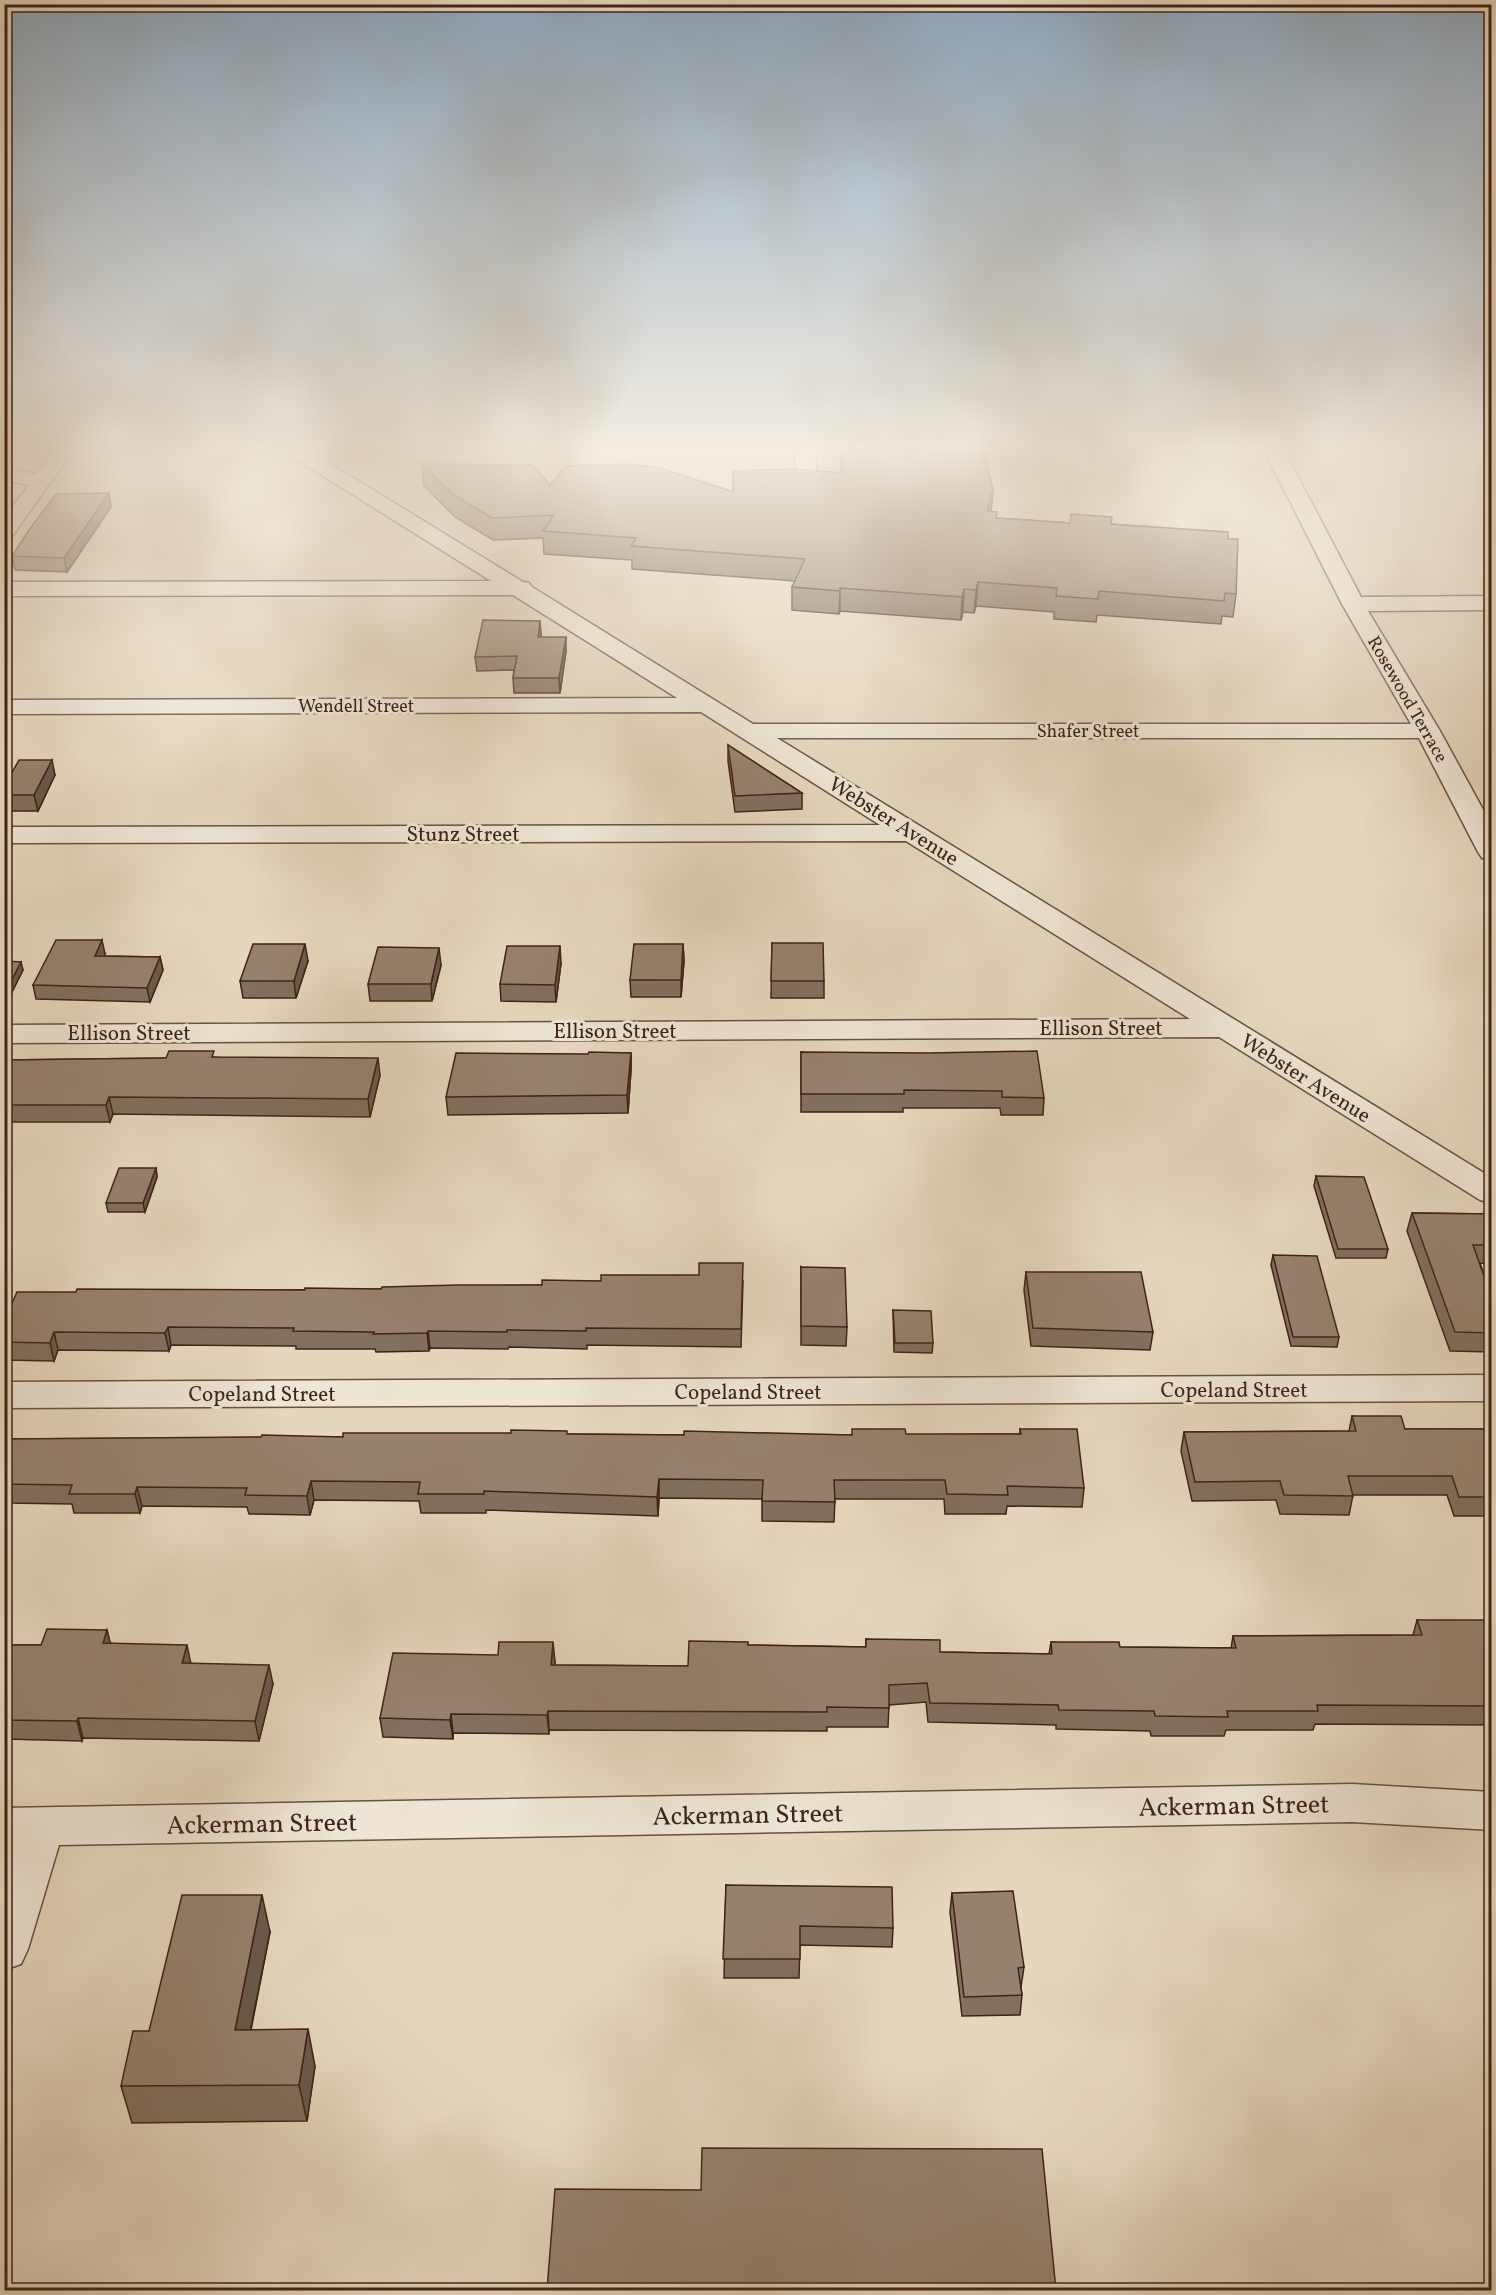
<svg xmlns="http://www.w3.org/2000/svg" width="1496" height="2295" font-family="Vollkorn,serif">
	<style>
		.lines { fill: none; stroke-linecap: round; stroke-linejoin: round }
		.minor-casing { stroke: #695042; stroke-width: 3 }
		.minor { fill: #eee5d5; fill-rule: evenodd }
		.wall { fill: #816f5f; stroke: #402318; stroke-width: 1.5 }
		.shaded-wall { fill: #695a4d; stroke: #402318; stroke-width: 1.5 }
		.building { fill: #96816e; stroke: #402318; stroke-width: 1.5 }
		.labels { text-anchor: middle; stroke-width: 6; stroke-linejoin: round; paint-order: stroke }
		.far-street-label { font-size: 18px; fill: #402318; stroke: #eee5d5 }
		.street-label { font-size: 21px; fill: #402318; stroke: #eee5d5 }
		.near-street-label { font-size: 26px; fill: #402318; stroke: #eee5d5 }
	</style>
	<rect width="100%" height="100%" fill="#e5d7be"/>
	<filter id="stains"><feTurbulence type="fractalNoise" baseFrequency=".00333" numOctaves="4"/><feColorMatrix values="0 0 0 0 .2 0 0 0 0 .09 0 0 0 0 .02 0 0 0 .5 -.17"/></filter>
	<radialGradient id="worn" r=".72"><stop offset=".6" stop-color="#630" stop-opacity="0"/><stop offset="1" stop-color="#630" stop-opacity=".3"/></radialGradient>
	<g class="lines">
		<defs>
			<g id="minor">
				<path d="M53 450H73L11 538 4 540V518L29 485 4 480V468L36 474Z"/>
				<path d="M285 450H308L523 582 529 583 532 587 753 724H1411L1342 604 1264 450H1284L1361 597 1492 596V610L1368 611 1440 731 1492 826V860L1482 858 1478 852 1419 738H777L1492 1178V1203L1480 1200 1219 1037 4 1043V1025L1190 1019 906 841 13 843 4 841V829L13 827 880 825 701 712 4 714V700L677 698 513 595 4 596V582L491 581 288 454Z"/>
				<path d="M795 450H815L816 471 813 475H799L796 471Z"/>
				<path d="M1492 1375V1401L4 1408V1382Z"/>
				<path d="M1352 1784 1492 1792V1830L1352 1822 59 1845 28 1949 21 1964 4 1970V1870L12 1846H4V1808Z"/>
			</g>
		</defs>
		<use href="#minor" class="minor-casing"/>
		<use href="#minor" class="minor"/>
	</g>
	<g class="wall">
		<path d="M840 450H984L993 490 991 511 997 518 1070 523 1112 524 1228 539 1236 594 1233 617 1222 616 1221 624 1097 615 1096 622 1054 619V612L976 606 974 613 963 612 961 620 840 611 839 614 792 610V587L795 581 632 569V560L544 554 543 538 493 540 455 517 424 486 422 464 550 485 733 492V471L841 473Z"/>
		<path d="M109 493 111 507 67 572 15 570 12 556Z"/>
		<path d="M540 621 541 637 566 651 560 693H514L513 678 514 670 477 671 475 657Z"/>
		<path d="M728 745 802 793V809L735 812 728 761Z"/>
		<path d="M55 775 38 811H4V787Z"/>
		<path d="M772 943 824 981V998H771Z"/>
		<path d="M683 944 684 961 681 997H631L630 980Z"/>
		<path d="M105 954 104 956 160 957 163 970 150 1002 36 999 33 985Z"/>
		<path d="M4 961 23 970 7 1002H4Z"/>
		<path d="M308 961 296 998H243L240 981Z"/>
		<path d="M561 963 556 1002 501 1001 500 984Z"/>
		<path d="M441 965 432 1001H370L368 984Z"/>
		<path d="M801 1052 1044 1098 1043 1115H1001L1000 1108H903V1112H801Z"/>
		<path d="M631 1053V1070L628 1113 448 1115 446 1097 588 1054Z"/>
		<path d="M214 1057 380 1075 370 1117 113 1114 110 1122H4V1060L166 1058Z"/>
		<path d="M156 1168 157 1177 145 1212H108L106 1203Z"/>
		<path d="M1316 1176 1388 1249 1386 1258H1336L1314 1186Z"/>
		<path d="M1412 1213 1491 1214V1264L1480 1263 1491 1296V1352L1450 1351 1407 1231Z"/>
		<path d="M1273 1255 1339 1337 1337 1347 1291 1346 1271 1265Z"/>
		<path d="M801 1267 847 1327 846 1346 801 1345Z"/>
		<path d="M1026 1272 1153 1332 1150 1350 1031 1346 1024 1290Z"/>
		<path d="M601 1281H743L741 1347 587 1345V1349L509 1347 508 1349 430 1348 429 1351 376 1352 375 1349H296V1346L171 1345 169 1351 58 1350 54 1361 4 1360V1321L76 1292 381 1289 542 1285Z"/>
		<path d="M893 1310 933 1343 932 1353 894 1352Z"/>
		<path d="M1352 1416 1405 1429H1491V1516H1454L1447 1495H1353L1349 1515 1280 1514 1276 1500 1192 1501 1181 1451 1184 1432 1349 1431Z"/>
		<path d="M1020 1429 1084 1488 1082 1507 1007 1506 1006 1514H945L944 1499H835L834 1522 762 1521V1499L659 1498 658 1516 486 1510V1513H421L419 1501 314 1500 310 1515 249 1514 247 1507 142 1506 140 1513H74L72 1504 4 1503V1439L343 1437 567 1434 684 1435H852L1020 1434Z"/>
		<path d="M1417 1620 1491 1633V1725L1315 1724 1313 1730H1226L1224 1736H1151L1150 1731 1056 1729V1725L928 1722 926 1702 889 1705 888 1727H827V1731L549 1730V1734L453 1733V1739L383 1737 380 1718 555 1661V1665L688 1666 748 1645 866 1647V1639L940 1652 1049 1654 1051 1642 1120 1647 1231 1648 1233 1636 1413 1635Z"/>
		<path d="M107 1630 110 1643 273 1684 259 1741 83 1738 82 1741 4 1739V1645H41Z"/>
		<path d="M726 1885 893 1928 892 1947 800 1945 799 1978H724Z"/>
		<path d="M952 1893 1024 1967 1021 1987 1022 1995 1020 2015 962 2016 950 1912Z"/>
		<path d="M270 1932 251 2030 315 2066 307 2121 132 2123 121 2086 149 2031Z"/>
	</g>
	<g class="shaded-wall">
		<path d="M993 490 991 512 987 511Z"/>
		<path d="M109 493 111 507 67 572 64 558Z"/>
		<path d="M978 582 976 606 974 613 976 590Z"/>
		<path d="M840 588V611L839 614 840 591Z"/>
		<path d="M964 589 963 612 961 620 962 597Z"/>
		<path d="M540 621 541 635 538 651V637Z"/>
		<path d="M566 637V651L560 693 559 678Z"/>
		<path d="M52 760 55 775 38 811 34 795Z"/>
		<path d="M102 940 105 954 98 970 95 956Z"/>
		<path d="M305 944 308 961 296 998 294 981Z"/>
		<path d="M683 944 684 961 681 997V980Z"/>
		<path d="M560 946 561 963 556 1002 555 985Z"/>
		<path d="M439 948 441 965 432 1001 431 984Z"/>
		<path d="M160 957 163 970 150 1002 147 988Z"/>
		<path d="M21 962 23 970 7 1002 5 993Z"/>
		<path d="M631 1053V1070L628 1113 627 1095Z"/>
		<path d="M378 1058 380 1075 370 1117 368 1099Z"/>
		<path d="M109 1097 113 1114 110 1122 106 1105Z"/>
		<path d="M156 1168 157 1177 145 1212 143 1203Z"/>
		<path d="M168 1327 171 1345 169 1351 165 1333Z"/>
		<path d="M428 1331 430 1348 429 1351 427 1333Z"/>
		<path d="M54 1332 58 1350 54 1361 50 1343Z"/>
		<path d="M659 1479V1498L658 1516 657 1497Z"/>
		<path d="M311 1481 314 1500 310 1515 307 1496Z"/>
		<path d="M137 1487 142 1506 140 1513 135 1494Z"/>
		<path d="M107 1630 112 1650 103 1643Z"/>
		<path d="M553 1642 555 1661 553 1685 551 1665Z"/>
		<path d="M187 1645 191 1664 182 1663Z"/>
		<path d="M269 1665 273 1684 259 1741 255 1721Z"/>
		<path d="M548 1711 549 1730V1734L547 1715Z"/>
		<path d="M451 1714 453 1733V1739L450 1720Z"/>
		<path d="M78 1718 83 1738 82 1741 77 1721Z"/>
		<path d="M262 1895 270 1932 243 2067 235 2030Z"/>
		<path d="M308 2029 315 2066 307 2121 299 2085Z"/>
	</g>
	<g class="building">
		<path d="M842 450H984L993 490 987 511 997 512 996 518 1070 523 1071 514 1112 517 1111 524 1228 532V539H1238L1236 594 1225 593 1224 601 1099 591 1098 599 1056 596 1057 588 978 582 976 590 964 589 962 597 840 588V591L792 587 805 559 631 546 636 538 543 531 554 515 492 518 453 495 422 464 532 465 550 485 566 466 625 464 660 468 734 492 733 471 793 469 844 473Z"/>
		<path d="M109 493 64 558 12 556 29 530 56 494Z"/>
		<path d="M483 620 540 621 538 637H566L559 678H513L517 656 475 657Z"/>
		<path d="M728 745 802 793 735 796Z"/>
		<path d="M19 760H52L34 795H4V787Z"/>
		<path d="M56 940H102L95 956 160 957 147 988 33 985Z"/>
		<path d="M772 943H823L824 981H771Z"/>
		<path d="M253 944H305L294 981H240Z"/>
		<path d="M634 944H683L681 980H630Z"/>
		<path d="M507 946H560L555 985 500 984Z"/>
		<path d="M378 947 439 948 431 984H368Z"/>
		<path d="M4 961 21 962 5 993H4Z"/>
		<path d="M169 1051H214L212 1057 378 1058 368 1099 109 1097 106 1105H4V1060L166 1058Z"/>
		<path d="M1037 1051 1044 1098 1002 1097V1091L904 1090V1094H801V1052L929 1053Z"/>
		<path d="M589 1052 631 1053 627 1095 446 1097 456 1053 588 1054Z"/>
		<path d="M119 1168H156L143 1203H106Z"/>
		<path d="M1316 1176 1364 1177 1388 1249H1338Z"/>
		<path d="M1412 1213 1491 1214V1245H1473L1491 1296V1333L1455 1332Z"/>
		<path d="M1273 1255 1317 1256 1339 1337H1293Z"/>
		<path d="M699 1263H743L741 1329 586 1328V1331L507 1330V1332L428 1331 427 1333 373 1334 374 1332 293 1331 294 1328 168 1327 165 1333 54 1332 50 1343 4 1342V1321L17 1292H76L77 1289 305 1290V1288L381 1289 382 1287 458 1285H542V1280L601 1281V1275H699Z"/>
		<path d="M801 1267 845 1268 847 1327 801 1326Z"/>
		<path d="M1026 1272H1141L1153 1332 1033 1328Z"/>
		<path d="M893 1310 931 1311 933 1343H895Z"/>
		<path d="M1352 1416H1401L1405 1429H1491V1497H1459L1452 1476H1348L1353 1496 1284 1495 1280 1481 1195 1482 1184 1432 1356 1431Z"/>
		<path d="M852 1429H905L906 1434H1021L1020 1429H1077L1084 1488 1007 1486 1008 1495 947 1494 945 1480H834L835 1502 762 1501 763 1480 659 1479 657 1497 484 1491V1494H418L420 1482 311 1481 307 1496 245 1495 247 1488 137 1487 135 1494H69L72 1485 4 1484V1439L261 1437 262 1435 343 1437V1433H511V1430L567 1431V1434L684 1435V1431L852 1435Z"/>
		<path d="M1417 1620H1487L1491 1633V1706L1317 1705 1318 1711H1227L1228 1717 1155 1716 1154 1711 1059 1710 1058 1705 930 1703 927 1683 889 1685V1708L827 1707V1712L548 1711 547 1715 451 1714 450 1720 380 1718 393 1653 498 1655 499 1642H553L551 1665 688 1666 689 1641 748 1642V1645L866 1647V1639L940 1640V1652L1052 1654 1051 1642H1119L1120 1647 1236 1648 1233 1636 1422 1635Z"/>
		<path d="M47 1629 107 1630 103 1643 187 1645 182 1663 269 1665 255 1721 78 1718 77 1721 4 1720V1645H41Z"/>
		<path d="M726 1885 892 1887 893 1928 800 1926V1959H723Z"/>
		<path d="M1013 1891 1024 1967 1018 1968 1022 1995 964 1997 952 1893Z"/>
		<path d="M182 1895H262L235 2030 308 2029 299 2085 121 2086 133 2031H149Z"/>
		<path d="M702 2148 1042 2149 1056 2290H547L555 2189 701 2190Z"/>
	</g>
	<linearGradient id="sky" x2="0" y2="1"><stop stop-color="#90aac1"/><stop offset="0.58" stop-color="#f3ede2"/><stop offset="1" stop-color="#f3ede2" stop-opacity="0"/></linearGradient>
	<rect width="1496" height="771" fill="url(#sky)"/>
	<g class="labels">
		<g class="far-street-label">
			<text transform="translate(1408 699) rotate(60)" y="6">Rosewood Terrace</text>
			<text x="356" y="712">Wendell Street</text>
			<text x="1088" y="737">Shafer Street</text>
		</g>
		<g class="street-label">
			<text transform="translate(894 821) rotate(32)" y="7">Webster Avenue</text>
			<text x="463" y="841">Stunz Street</text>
			<text x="1101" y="1035">Ellison Street</text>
			<text x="615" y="1038">Ellison Street</text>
			<text x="129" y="1040">Ellison Street</text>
			<text transform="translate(1306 1078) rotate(32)" y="7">Webster Avenue</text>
			<text x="1234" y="1397">Copeland Street</text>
			<text x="748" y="1399">Copeland Street</text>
			<text x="262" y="1401">Copeland Street</text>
		</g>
		<g class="near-street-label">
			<text transform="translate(1234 1805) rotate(-1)" y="9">Ackerman Street</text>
			<text transform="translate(748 1814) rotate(-1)" y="9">Ackerman Street</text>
			<text transform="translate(262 1823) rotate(-1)" y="9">Ackerman Street</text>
		</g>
	</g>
	<rect width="1496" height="2295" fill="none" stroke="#e5d7be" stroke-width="24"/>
	<rect x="6" y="6" width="1484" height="2283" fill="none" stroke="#402318" stroke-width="3"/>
	<rect x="12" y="12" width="1472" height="2271" fill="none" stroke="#402318" stroke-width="1.5"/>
	<rect width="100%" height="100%" filter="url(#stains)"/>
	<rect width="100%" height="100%" fill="url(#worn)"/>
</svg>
